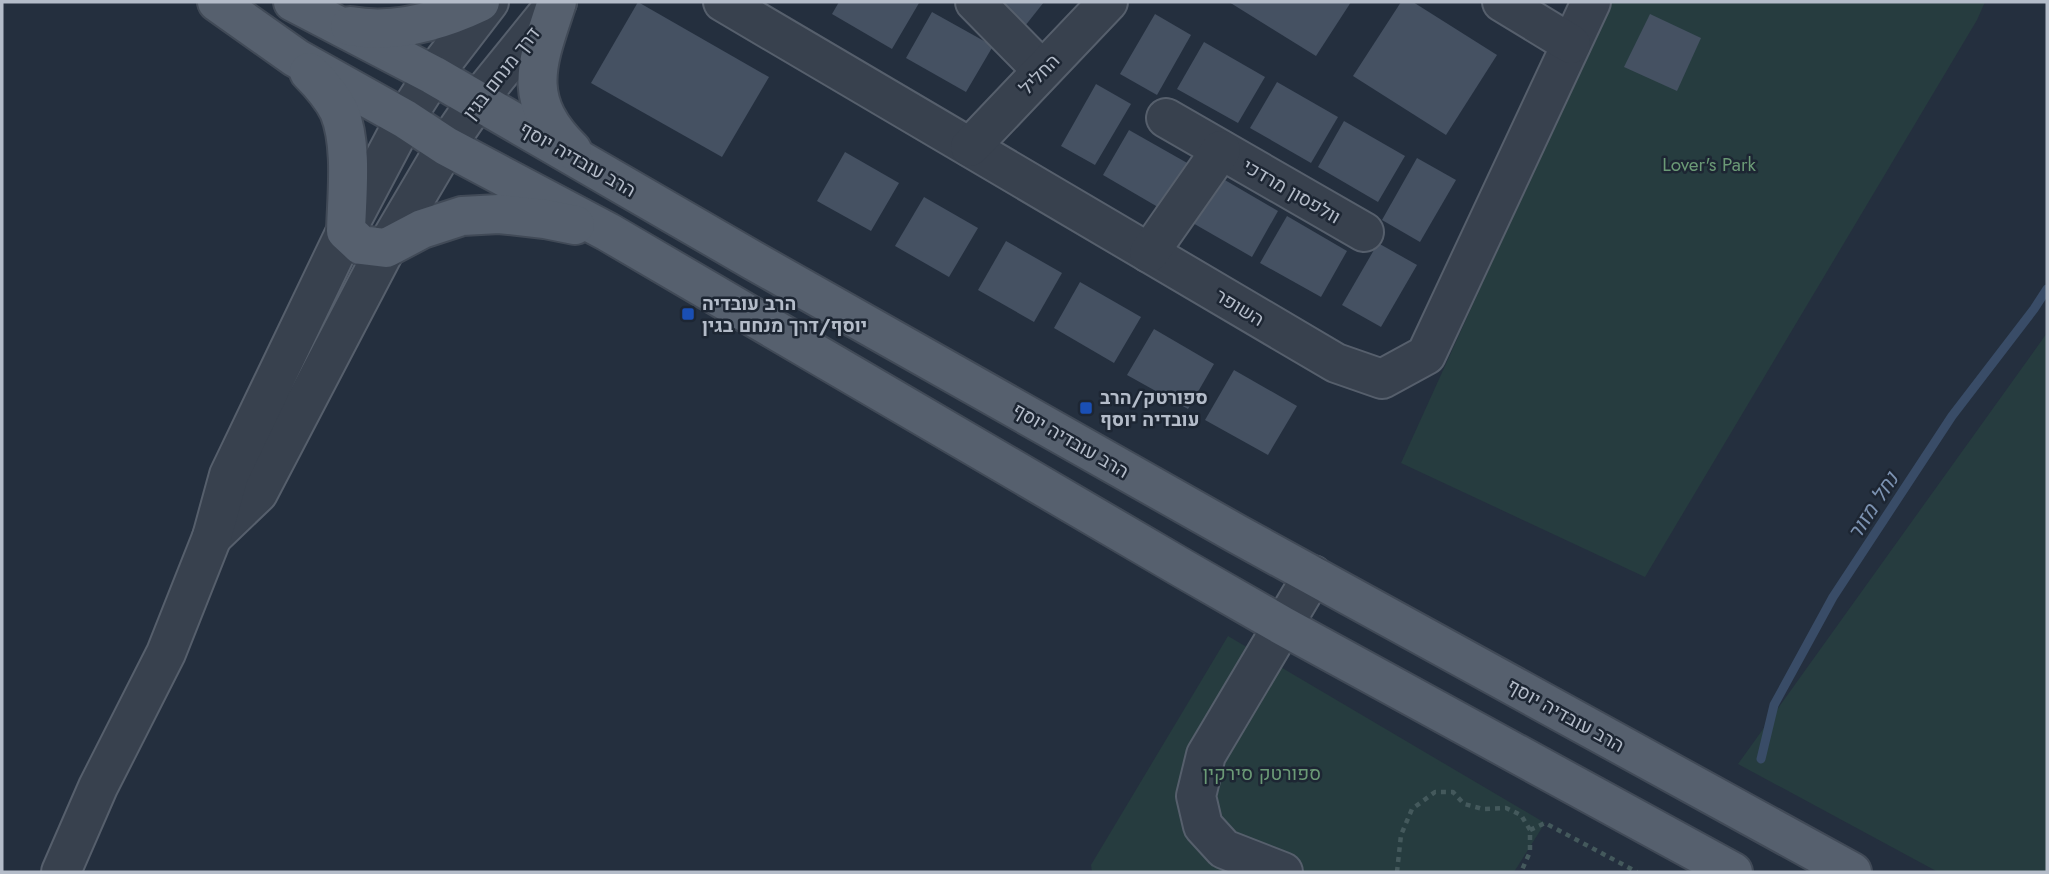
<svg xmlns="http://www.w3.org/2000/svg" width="2049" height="874" font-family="Jost,Heebo,sans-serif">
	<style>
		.green { fill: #263c3f }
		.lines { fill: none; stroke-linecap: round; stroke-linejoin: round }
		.stream { stroke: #394c67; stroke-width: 9 }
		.building { fill: #455162 }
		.minor-casing { stroke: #565f6c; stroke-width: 42 }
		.major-casing { stroke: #414a57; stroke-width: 42 }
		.path { stroke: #44595c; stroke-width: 4.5; stroke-dasharray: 5 5; stroke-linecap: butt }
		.minor { stroke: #38414e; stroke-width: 38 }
		.major { stroke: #56606e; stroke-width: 38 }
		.transit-dot { fill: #1a4fb4; stroke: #1d2633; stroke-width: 2.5 }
		.labels { text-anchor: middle; stroke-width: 5; stroke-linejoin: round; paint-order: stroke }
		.street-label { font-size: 19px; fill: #b4bcc9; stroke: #1d2633 }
		.park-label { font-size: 19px; fill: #6b9a76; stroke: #1d2633 }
		.poi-label { font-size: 19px; font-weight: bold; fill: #b4bcc9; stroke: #1d2633; text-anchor: start }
		.water-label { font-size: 21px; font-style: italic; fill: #7c92b1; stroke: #1d2633 }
	</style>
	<rect width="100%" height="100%" fill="#242f3e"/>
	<g class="green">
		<path d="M1610 2H1985L1977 20 1645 577 1401 463Z"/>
		<path d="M2047 333V872H1938L1738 764Z"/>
		<path d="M1228 636 1545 823 1514 872H1092L1091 865Z"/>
	</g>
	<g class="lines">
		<path class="stream" d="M1761 759 1774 705 1833 597 1952 416 2034 309 2047 289"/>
	</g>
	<g class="building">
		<path d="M638 2 769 77 722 157 591 83Z"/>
		<path d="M839 2H917L919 3 892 49 832 14Z"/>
		<path d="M994 2H1044L1025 26Z"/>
		<path d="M1229 2H1351L1316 56Z"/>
		<path d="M1401 2H1413L1497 55 1446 135 1353 76Z"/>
		<path d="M932 12 993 46 966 92 906 58Z"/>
		<path d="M1155 14 1191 35 1157 95 1120 74Z"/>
		<path d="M1650 14 1701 38 1677 91 1624 67Z"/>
		<path d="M1204 42 1265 77 1238 123 1177 89Z"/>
		<path d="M1277 82 1338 117 1311 163 1250 128Z"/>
		<path d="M1096 84 1131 104 1095 165 1061 146Z"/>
		<path d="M1344 121 1405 156 1378 202 1318 167Z"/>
		<path d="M1129 130 1189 164 1163 210 1103 175Z"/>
		<path d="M845 152 899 183 871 231 817 201Z"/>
		<path d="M1417 158 1456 180 1420 242 1382 220Z"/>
		<path d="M1218 176 1278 211 1252 257 1191 222Z"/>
		<path d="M924 197 978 228 949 277 895 246Z"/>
		<path d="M1287 216 1347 251 1321 297 1260 263Z"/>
		<path d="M1006 241 1062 273 1034 322 978 290Z"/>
		<path d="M1378 243 1417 265 1381 327 1342 305Z"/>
		<path d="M1080 282 1141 317 1114 363 1054 328Z"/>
		<path d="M1154 329 1214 364 1188 409 1127 375Z"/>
		<path d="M1234 370 1297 406 1268 455 1205 420Z"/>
	</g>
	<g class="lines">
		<defs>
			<g id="minor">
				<path d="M723 2 1336 363 1382 379 1426 355 1591 2"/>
				<path d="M975 2 1042 70"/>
				<path d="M1502 2 1571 44"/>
				<path d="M1166 118 1364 232"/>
				<path d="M970 147 1108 2"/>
				<path d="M1149 253 1221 150"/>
				<path d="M212 537 258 493 386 248 446 146 477 101 557 2"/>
				<path d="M61 872 98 787 166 653 212 537 229 475 346 231 405 119 433 75 489 2"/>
				<path d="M1283 872 1224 849 1203 826 1196 796 1206 755 1313 575"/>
			</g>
			<g id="major">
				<path d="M217 2 296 58 405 119 446 146 608 232 1182 568 1283 626 1733 872"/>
				<path d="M293 2 433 75 754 261 1237 534 1852 872"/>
				<path d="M557 2C537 63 520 99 572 150"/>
				<path d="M350 26C394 34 440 21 480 2"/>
				<path d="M309 72C320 83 332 97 339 111 353 145 347 195 346 231L361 245 386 248 422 229 462 216 499 214 545 219 575 225"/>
			</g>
		</defs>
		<use href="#minor" class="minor-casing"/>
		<use href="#major" class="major-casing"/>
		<g class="path">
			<path d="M1530 830 1545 823 1637 872"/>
			<path d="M1397 872 1401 835 1412 809 1435 792H1453L1464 804 1483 809 1506 808 1521 815 1530 830V852L1521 872"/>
		</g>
		<use href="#minor" class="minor"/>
		<use href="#major" class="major"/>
	</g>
	<g class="transit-dot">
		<rect x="681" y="307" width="14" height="14" rx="3.5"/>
		<rect x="1079" y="401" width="14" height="14" rx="3.5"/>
	</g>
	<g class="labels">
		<g class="street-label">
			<text transform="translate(501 73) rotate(-52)" y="7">דרך מנחם בגין</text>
			<text transform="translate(1039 74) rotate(-46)" y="7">החליל</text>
			<text transform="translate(578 159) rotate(30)" y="7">הרב עובדיה יוסף</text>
			<text transform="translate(1292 191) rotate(30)" y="7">וולפסון מרדכי</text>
			<text transform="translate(1240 307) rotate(31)" y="7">השופר</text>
			<text transform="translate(1071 440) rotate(30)" y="7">הרב עובדיה יוסף</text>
			<text transform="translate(1566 715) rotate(29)" y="7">הרב עובדיה יוסף</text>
		</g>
		<g class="park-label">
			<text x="1709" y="171">Lover's Park</text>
			<text x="1262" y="780">ספורטק סירקין</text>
		</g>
		<g class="poi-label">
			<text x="702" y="310">הרב עובדיה<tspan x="702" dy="22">יוסף/דרך מנחם בגין</tspan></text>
			<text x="1100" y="404">ספורטק/הרב<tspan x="1100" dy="22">עובדיה יוסף</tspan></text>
		</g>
		<g class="water-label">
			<text transform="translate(1873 506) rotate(-57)" y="7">נחל מזור</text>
		</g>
	</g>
	<rect width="2049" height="874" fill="none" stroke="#b4bcc9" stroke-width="7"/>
</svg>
